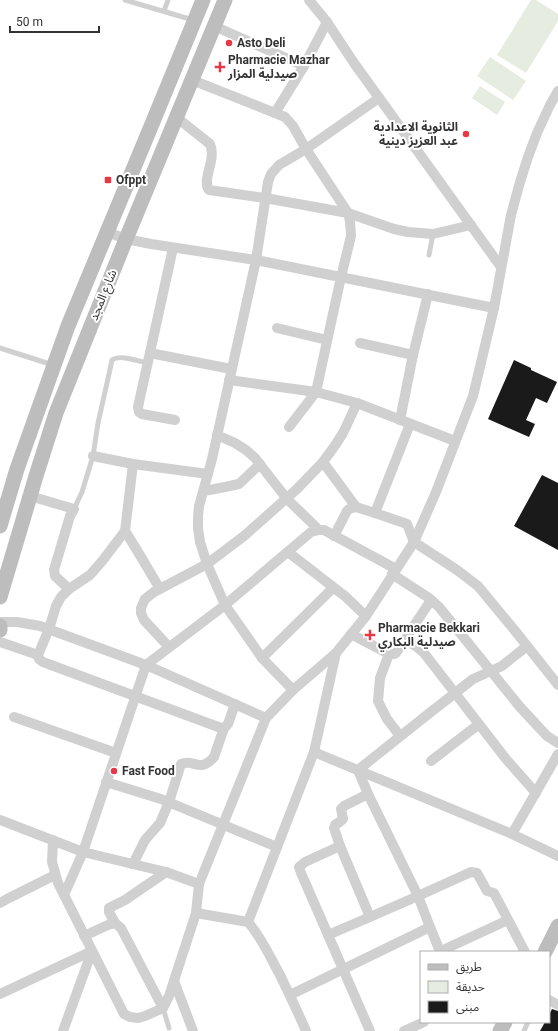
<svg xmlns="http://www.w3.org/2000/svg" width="558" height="1031" font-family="Roboto,'Noto Sans Arabic',sans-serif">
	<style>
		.green { fill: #e6ecdf }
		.building { fill: #1a1a1a }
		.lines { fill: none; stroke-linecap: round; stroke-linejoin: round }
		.lane { stroke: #d0d0d0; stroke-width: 5 }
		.street { stroke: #d0d0d0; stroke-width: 10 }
		.secondary { stroke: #bdbdbd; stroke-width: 15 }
		.poi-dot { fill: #e63946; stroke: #fff; stroke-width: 1.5 }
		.labels { text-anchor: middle; stroke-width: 4; stroke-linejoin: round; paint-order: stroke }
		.poi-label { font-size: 12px; font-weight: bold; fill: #333; stroke: #fff; text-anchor: start }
		.street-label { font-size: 12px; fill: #333; stroke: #fff }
	</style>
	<rect width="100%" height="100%" fill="#fff"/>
	<g class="green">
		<path d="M531 0H536L558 14V21L526 73 497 55Z"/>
		<path d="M490 57 526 81 513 100 477 76Z"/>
		<path d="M480 86 505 102 497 115 472 98Z"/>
	</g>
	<g class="building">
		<path d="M514 360 531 368V370L557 382 547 403 536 398 526 420 535 424 529 437 488 419Z"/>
		<path d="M542 475 558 483V550L514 526Z"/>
		<path d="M552 1009 558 1011V1031H540L545 1022H549V1015Z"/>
	</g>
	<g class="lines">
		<g class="lane">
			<path d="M125 0 193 20"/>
			<path d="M164 11 168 0"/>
			<path d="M429 255 433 234"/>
			<path d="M0 348 53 365"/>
			<path d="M74 509 82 492 93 456 98 423 109 374 112 360C120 354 138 361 147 363"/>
			<path d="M163 1008 169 1028"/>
			<path d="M524 1031 528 1022"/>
		</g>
		<g class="street">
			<path d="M309 0 327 22 354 63 501 267"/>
			<path d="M214 26 304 66"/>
			<path d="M192 80 285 117 293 126 306 149 348 213 350 221 351 236 341 277 316 392 289 427"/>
			<path d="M275 113 304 66 327 22"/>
			<path d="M176 117 210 144C217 160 201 180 209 190L265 198 348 213 394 229 408 232 433 234 471 225"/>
			<path d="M107 232 126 239 151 244 256 260 494 308"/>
			<path d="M173 248 138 407 139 412 142 414 175 420"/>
			<path d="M277 328 327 340"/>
			<path d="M360 343 413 355"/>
			<path d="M150 353 231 369"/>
			<path d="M229 380 316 392 357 403 455 441"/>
			<path d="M400 420 413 355 428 294"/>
			<path d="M217 435 235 443 246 450 255 458 287 499 319 530"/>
			<path d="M93 456 133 464 208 474"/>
			<path d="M323 462 356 507"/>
			<path d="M133 464 125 531 135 547 160 589"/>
			<path d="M204 491 225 487 239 484 260 464"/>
			<path d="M30 496 74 509 70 516 54 570 55 576 69 589"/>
			<path d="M375 513 410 424"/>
			<path d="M125 531 103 560 90 575 69 589 61 597 56 606 49 629 38 655 39 659 43 662 221 728H224L228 724 235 704"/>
			<path d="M334 536 347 511 349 509 356 507 381 515 407 524 414 542 457 570 478 586 516 632 558 685"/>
			<path d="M288 552 346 597 366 616"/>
			<path d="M392 574 429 598 439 607 520 707 547 736 558 743"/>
			<path d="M0 622H17L40 626 146 665 266 718"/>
			<path d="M351 634 389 654H394L396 653 431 600"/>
			<path d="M405 640 417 647 424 653 506 759 536 793"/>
			<path d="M0 642 38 655"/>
			<path d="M169 647 144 620 141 613V608L145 599 154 592 207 564 244 536 297 489 323 462 336 444 343 433 357 403"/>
			<path d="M389 654 380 678 378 701 387 719 400 736"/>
			<path d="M262 658 333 588"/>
			<path d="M293 690 262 658 253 645 225 605 207 564 200 542 198 528V517L199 506 212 459 256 260 268 182 271 174 279 165 306 149 379 98"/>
			<path d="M14 717 116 753"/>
			<path d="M314 752 512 834 558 856"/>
			<path d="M431 761 479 724"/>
			<path d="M106 782 161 799 277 847"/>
			<path d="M368 794 418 896 471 872 477 873 487 891 494 893 525 952"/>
			<path d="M0 820 83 852 166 872 199 884 196 913 169 996 163 1008 145 1016 138 1018 130 1017 124 1014 58 883 52 862 53 840"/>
			<path d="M512 834 558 754"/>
			<path d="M133 864 145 840 160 823 169 802 181 764C194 758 199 774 214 757L224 728"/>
			<path d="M199 884 266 718 293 690 336 653 366 616 414 542 436 492 473 396 494 308 511 215 520 182 528 157 537 133 550 105 558 91"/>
			<path d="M64 895 83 852 146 665 225 605 311 532 319 530H324L396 569"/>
			<path d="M0 903 7 899 55 875"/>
			<path d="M196 913 248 922C262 938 270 957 280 975 289 994 298 1012 306 1031"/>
			<path d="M248 922 314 752 336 653"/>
			<path d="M115 923 109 912V908L125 900 166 872"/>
			<path d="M430 927 439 949 443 950 508 920"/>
			<path d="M328 935 370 917 340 846"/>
			<path d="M84 936 108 925 115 923 121 928 163 1008"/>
			<path d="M174 981 193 1031"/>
			<path d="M0 994 92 951"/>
			<path d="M290 995 430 927 418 896 370 917"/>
			<path d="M549 1000 558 1005"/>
			<path d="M63 1031 92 951"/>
			<path d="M370 1031 301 873 299 867 305 862 340 846 334 828 335 825 341 821 343 819 341 809 344 806 368 794 358 770 427 715 473 679 502 666 527 646"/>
			<path d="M404 1031 424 1022"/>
		</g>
		<g class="secondary">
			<path d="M0 526 17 469 68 326 152 124 203 0"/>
			<path d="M0 597 36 476 56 413 126 239 225 0"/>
			<path d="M0 626V630"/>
			<path d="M545 952 558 926"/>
			<path d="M500 1031 505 1022"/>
		</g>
	</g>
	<g class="poi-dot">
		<circle cx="229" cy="43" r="4"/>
		<path d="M218 61h4v4h4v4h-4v4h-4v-4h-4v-4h4z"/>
		<circle cx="466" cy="134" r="4"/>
		<rect x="104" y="176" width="8" height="8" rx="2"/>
		<path d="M368 629h4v4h4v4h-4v4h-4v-4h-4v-4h4z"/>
		<circle cx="114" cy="771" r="4"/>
	</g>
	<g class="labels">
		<g class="poi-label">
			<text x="237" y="47">Asto Deli</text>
			<text x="228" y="64">Pharmacie Mazhar<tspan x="228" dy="14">صيدلية المزار</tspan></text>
			<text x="458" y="131" text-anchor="end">الثانوية الاعدادية<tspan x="458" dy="14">عبد العزيز دينية</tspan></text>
			<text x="116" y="184">Ofppt</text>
			<text x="378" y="632">Pharmacie Bekkari<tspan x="378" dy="14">صيدلية البكاري</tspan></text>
			<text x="122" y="775">Fast Food</text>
		</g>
		<g class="street-label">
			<text transform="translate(103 295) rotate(-68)" y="4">شارع المجد</text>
		</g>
	</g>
	<rect x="420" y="951" width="130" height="72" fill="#ffffff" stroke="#adadad"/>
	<rect x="428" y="964" width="20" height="6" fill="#bdbdbd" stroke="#adadad"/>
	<text x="456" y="971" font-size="12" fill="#333333">طريق</text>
	<rect x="428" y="981" width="20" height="12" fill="#e6ecdf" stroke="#adadad"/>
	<text x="456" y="991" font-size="12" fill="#333333">حديقة</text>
	<rect x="428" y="1001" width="20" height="12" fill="#1a1a1a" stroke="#adadad"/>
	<text x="456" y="1011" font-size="12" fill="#333333">مبنى</text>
	<path d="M10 26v6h89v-6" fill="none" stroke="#333333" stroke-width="2"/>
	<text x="16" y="26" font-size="12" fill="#333333" stroke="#ffffff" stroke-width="3" paint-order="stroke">50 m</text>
</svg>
